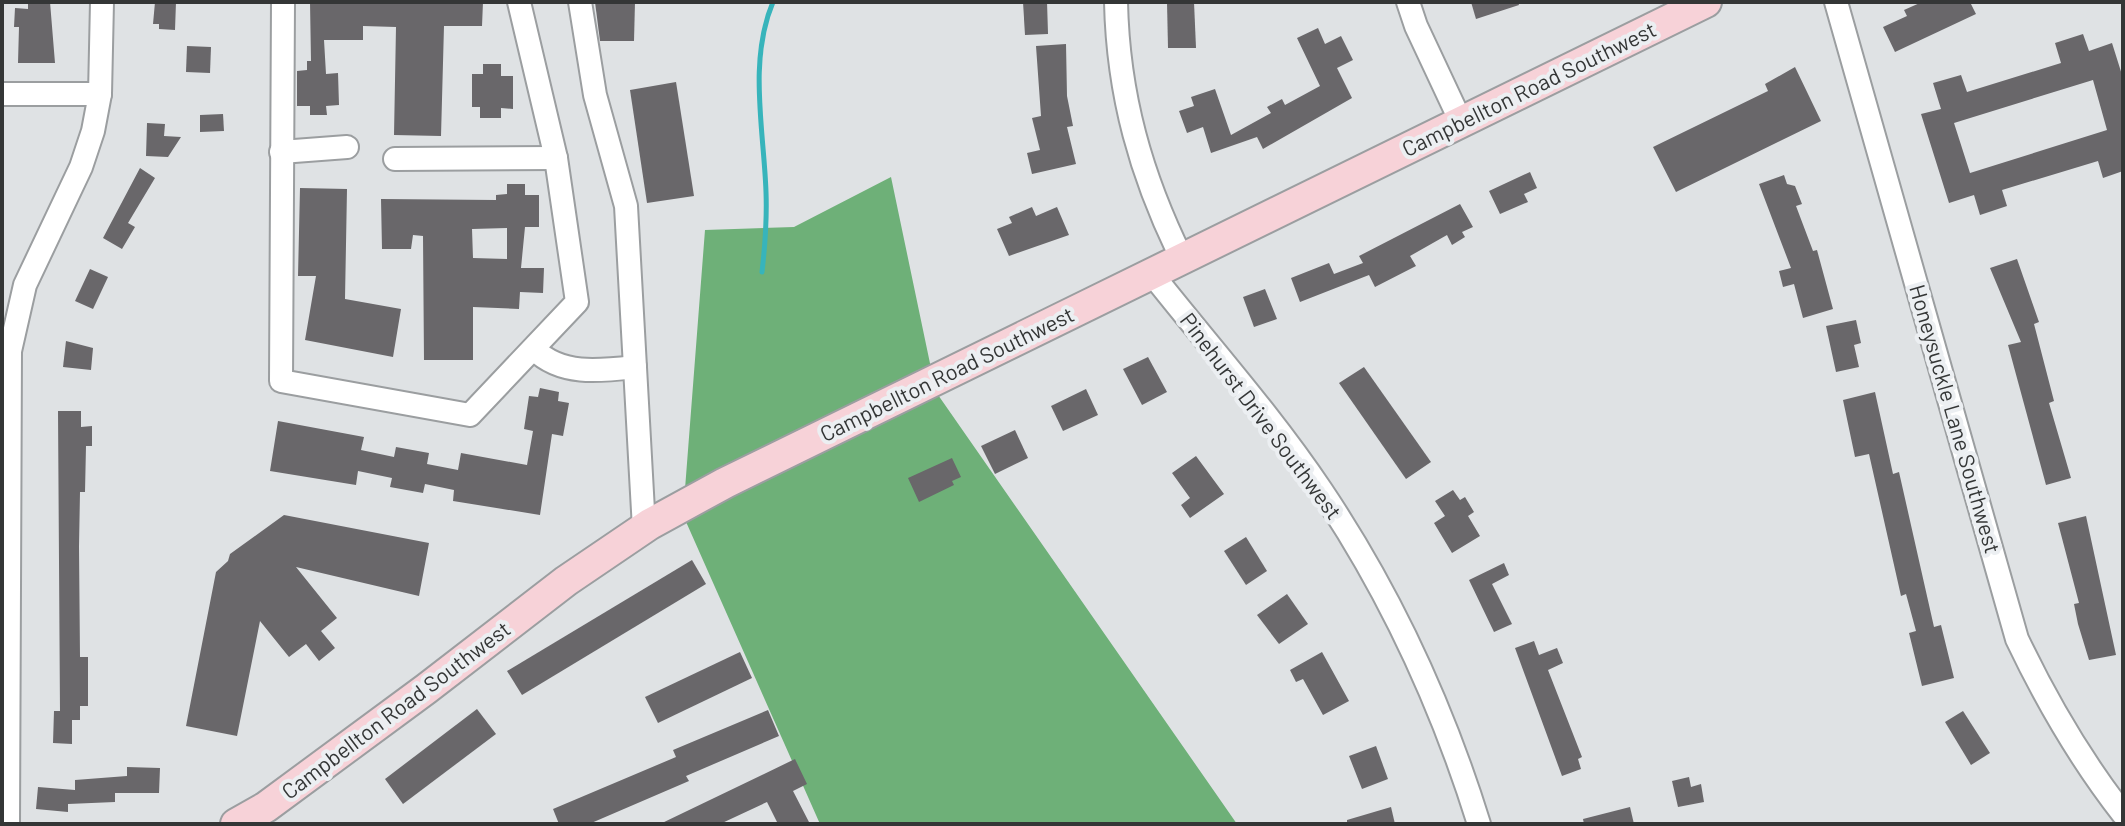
<svg xmlns="http://www.w3.org/2000/svg" width="2125" height="826" font-family="Barlow,sans-serif">
	<style>
		.forest { fill: #6eb078 }
		.lines { fill: none; stroke-linecap: round; stroke-linejoin: round }
		.stream { stroke: #37b4bb; stroke-width: 5 }
		.building { fill: #69676a; fill-rule: evenodd }
		.street-casing { stroke: #9b9ea0; stroke-width: 26 }
		.secondary-casing { stroke: #9b9ea0; stroke-width: 34 }
		.street { stroke: #fff; stroke-width: 22 }
		.secondary { stroke: #f7d2d8; stroke-width: 30 }
		.labels { text-anchor: middle; stroke-width: 8; stroke-linejoin: round; paint-order: stroke }
		.street-label { font-size: 22px; fill: #343636; stroke: #eceff2 }
	</style>
	<rect width="100%" height="100%" fill="#dfe2e4"/>
	<path class="forest" d="M891 177 936 392 1237 824H820L683 515 705 230 794 227Z"/>
	<g class="lines">
		<path class="stream" d="M762 272C765 246 767 219 766 192 764 131 748 61 773 2"/>
	</g>
	<g class="building">
		<path d="M28 2H50L55 63H18L19 27H14L15 8 28 9Z"/>
		<path d="M155 2H176L175 30 159 29V24H153Z"/>
		<path d="M310 2H483L482 26H444L441 136 394 135 396 27 363 26V40H324L326 74 338 73 339 105 326 106 327 115H310V106H297V71L307 70V61H311Z"/>
		<path d="M595 2H635L634 41H600Z"/>
		<path d="M1023 2H1047L1048 34 1025 35Z"/>
		<path d="M1167 2H1194L1196 48H1168Z"/>
		<path d="M1471 2H1518L1519 5 1476 19Z"/>
		<path d="M1922 2H1970L1976 14 1895 52 1883 27 1907 16 1904 10Z"/>
		<path d="M1318 28 1325 44 1341 36 1353 60 1337 68 1352 98 1263 149 1257 137 1211 153 1203 127 1187 133 1179 111 1194 106 1191 97 1215 89 1231 135 1271 113 1267 107 1282 99 1285 105 1320 86 1297 38Z"/>
		<path d="M2083 34 2089 51 2112 43 2123 78V171L2103 178 2098 161 2002 190 2007 206 1980 215 1974 195 1949 203 1921 114 1941 109 1933 83 1961 75 1967 92 2061 63 2055 43ZM2093 80 2107 130 1970 173 1954 123Z"/>
		<path d="M1066 44 1067 96 1073 126 1067 127 1076 164 1032 174 1027 153 1040 150 1032 118 1041 116 1036 46Z"/>
		<path d="M187 46 211 47 210 73 186 72Z"/>
		<path d="M483 64H501V76H513V109L501 108V118H480V107H472V74H483Z"/>
		<path d="M1795 67 1821 121 1676 192 1653 147 1768 91 1765 84Z"/>
		<path d="M676 82 694 196 647 203 630 90Z"/>
		<path d="M223 114 224 131 200 132V115Z"/>
		<path d="M147 123 165 124 164 136 181 137 168 157 146 156Z"/>
		<path d="M140 168 155 178 128 223 135 227 122 249 103 238Z"/>
		<path d="M1530 172 1537 188 1524 194 1528 202 1500 214 1489 191Z"/>
		<path d="M1784 175 1787 184 1795 186 1802 204 1796 206 1813 251 1817 250 1833 309 1803 318 1794 284 1783 287 1779 271 1791 268 1759 184Z"/>
		<path d="M507 184H525V195H539V227H525L521 268H544L543 293 520 292 519 309 473 307V360H424L423 236 413 235 411 249H382L381 199 496 200V195L507 194ZM507 228V259L473 258 472 229Z"/>
		<path d="M300 188 347 189 345 299 401 309 393 357 305 340 316 276H298Z"/>
		<path d="M1460 204 1473 227 1462 232 1465 237 1452 245 1447 235 1410 256 1416 266 1375 287 1369 275 1300 302 1291 278 1329 263 1334 274 1363 263 1359 256Z"/>
		<path d="M1032 207 1036 216 1057 207 1069 235 1009 256 997 229 1012 223 1009 217Z"/>
		<path d="M2017 259 2039 322 2034 324 2054 401 2049 403 2071 478 2046 485 2008 345 2021 342 1990 268Z"/>
		<path d="M90 269 108 277 93 309 75 301Z"/>
		<path d="M1265 289 1277 319 1254 327 1243 297Z"/>
		<path d="M1856 320 1861 343 1854 345 1859 367 1836 372 1826 326Z"/>
		<path d="M66 341 93 348 91 370 63 367Z"/>
		<path d="M1148 357 1167 392 1142 405 1123 369Z"/>
		<path d="M1364 367 1431 462 1406 479 1339 383Z"/>
		<path d="M540 388 559 392 558 401 569 403 563 436 552 434 540 515 453 501 454 490 425 484 423 493 390 487 392 478 358 471 356 485 270 471 278 421 364 437 361 450 394 457 396 447 429 453 427 464 458 470 461 453 527 465 533 431 524 429 529 396 538 397Z"/>
		<path d="M1086 389 1098 415 1063 431 1051 406Z"/>
		<path d="M1875 392 1893 474 1899 472 1934 627 1941 625 1954 678 1922 686 1909 633 1916 631 1906 594 1901 596 1869 454 1855 457 1843 400Z"/>
		<path d="M58 411H81V427L92 426V446H86L85 492H80L79 547 80 657H88V706H80V720H72V744L53 743 54 711H60Z"/>
		<path d="M1015 430 1028 458 995 474 981 446Z"/>
		<path d="M1196 456 1224 494 1190 518 1181 505 1190 498 1172 473Z"/>
		<path d="M952 458 961 477 952 481 954 485 919 502 908 478Z"/>
		<path d="M1453 490 1460 500 1465 497 1474 512 1468 516 1480 536 1452 553 1434 523 1445 516 1435 501Z"/>
		<path d="M284 515 429 543 419 596 296 567 337 618 321 631 335 648 319 661 306 644 289 657 260 621 237 736 186 726 216 572 228 561 230 554Z"/>
		<path d="M2086 516 2116 655 2089 660 2078 624 2074 604 2079 603 2058 523Z"/>
		<path d="M1246 537 1267 571 1246 585 1224 551Z"/>
		<path d="M692 560 706 584 522 695 507 671Z"/>
		<path d="M1504 563 1509 575 1492 584 1512 624 1494 632 1469 580Z"/>
		<path d="M1287 594 1308 624 1279 644 1257 615Z"/>
		<path d="M1534 641 1539 655 1557 648 1563 663 1548 670 1582 757 1578 759 1581 769 1562 776 1515 648Z"/>
		<path d="M740 652 752 678 658 723 645 697Z"/>
		<path d="M1322 652 1349 701 1323 715 1303 679 1296 682 1290 670Z"/>
		<path d="M477 709 496 734 403 804 385 779Z"/>
		<path d="M768 710 779 736 686 776 689 781 589 824H559L553 809 676 757 673 750Z"/>
		<path d="M1963 711 1990 753 1971 765 1945 722Z"/>
		<path d="M1376 746 1388 779 1362 789 1349 756Z"/>
		<path d="M795 759 807 784 793 791 810 824H778L767 802 720 824H660Z"/>
		<path d="M127 767 160 768 159 793H115V802L68 804V812L36 809 38 787 75 790V780L127 776Z"/>
		<path d="M1689 777 1691 787 1701 784 1704 802 1678 807 1672 781Z"/>
		<path d="M1391 807 1395 824H1347V820Z"/>
		<path d="M1630 807 1634 824H1584L1583 819Z"/>
	</g>
	<g class="lines">
		<defs>
			<g id="street">
				<path d="M283 2 281 381 470 415 577 302 556 158 519 2"/>
				<path d="M580 2 595 95 626 206 644 529"/>
				<path d="M1116 2C1118 95 1141 176 1182 259"/>
				<path d="M1408 2 1416 26 1461 122"/>
				<path d="M1836 2 2017 639C2047 702 2080 759 2123 814"/>
				<path d="M2 94H100"/>
				<path d="M281 152 347 147"/>
				<path d="M395 159 556 158"/>
				<path d="M1152 274C1208 345 1270 414 1321 490 1391 594 1442 705 1479 824"/>
				<path d="M534 349C561 376 600 371 635 367"/>
				<path d="M8 824 10 351 25 285 81 167 93 131 100 94 102 2"/>
			</g>
			<path id="secondary" d="M236 824 266 807 426 689 566 581 650 524 725 483 1706 2"/>
		</defs>
		<use href="#street" class="street-casing"/>
		<use href="#secondary" class="secondary-casing"/>
		<use href="#street" class="street"/>
		<use href="#secondary" class="secondary"/>
	</g>
	<g class="labels">
		<g class="street-label">
			<text transform="translate(1529 89) rotate(-26)" y="8">Campbellton Road Southwest</text>
			<text transform="translate(947 374) rotate(-26)" y="8">Campbellton Road Southwest</text>
			<text transform="translate(1261 416) rotate(53)" y="8">Pinehurst Drive Southwest</text>
			<text transform="translate(1955 419) rotate(74)" y="8">Honeysuckle Lane Southwest</text>
			<text transform="translate(396 710) rotate(-37)" y="8">Campbellton Road Southwest</text>
		</g>
	</g>
	<rect width="2125" height="826" fill="none" stroke="#343636" stroke-width="8"/>
</svg>
